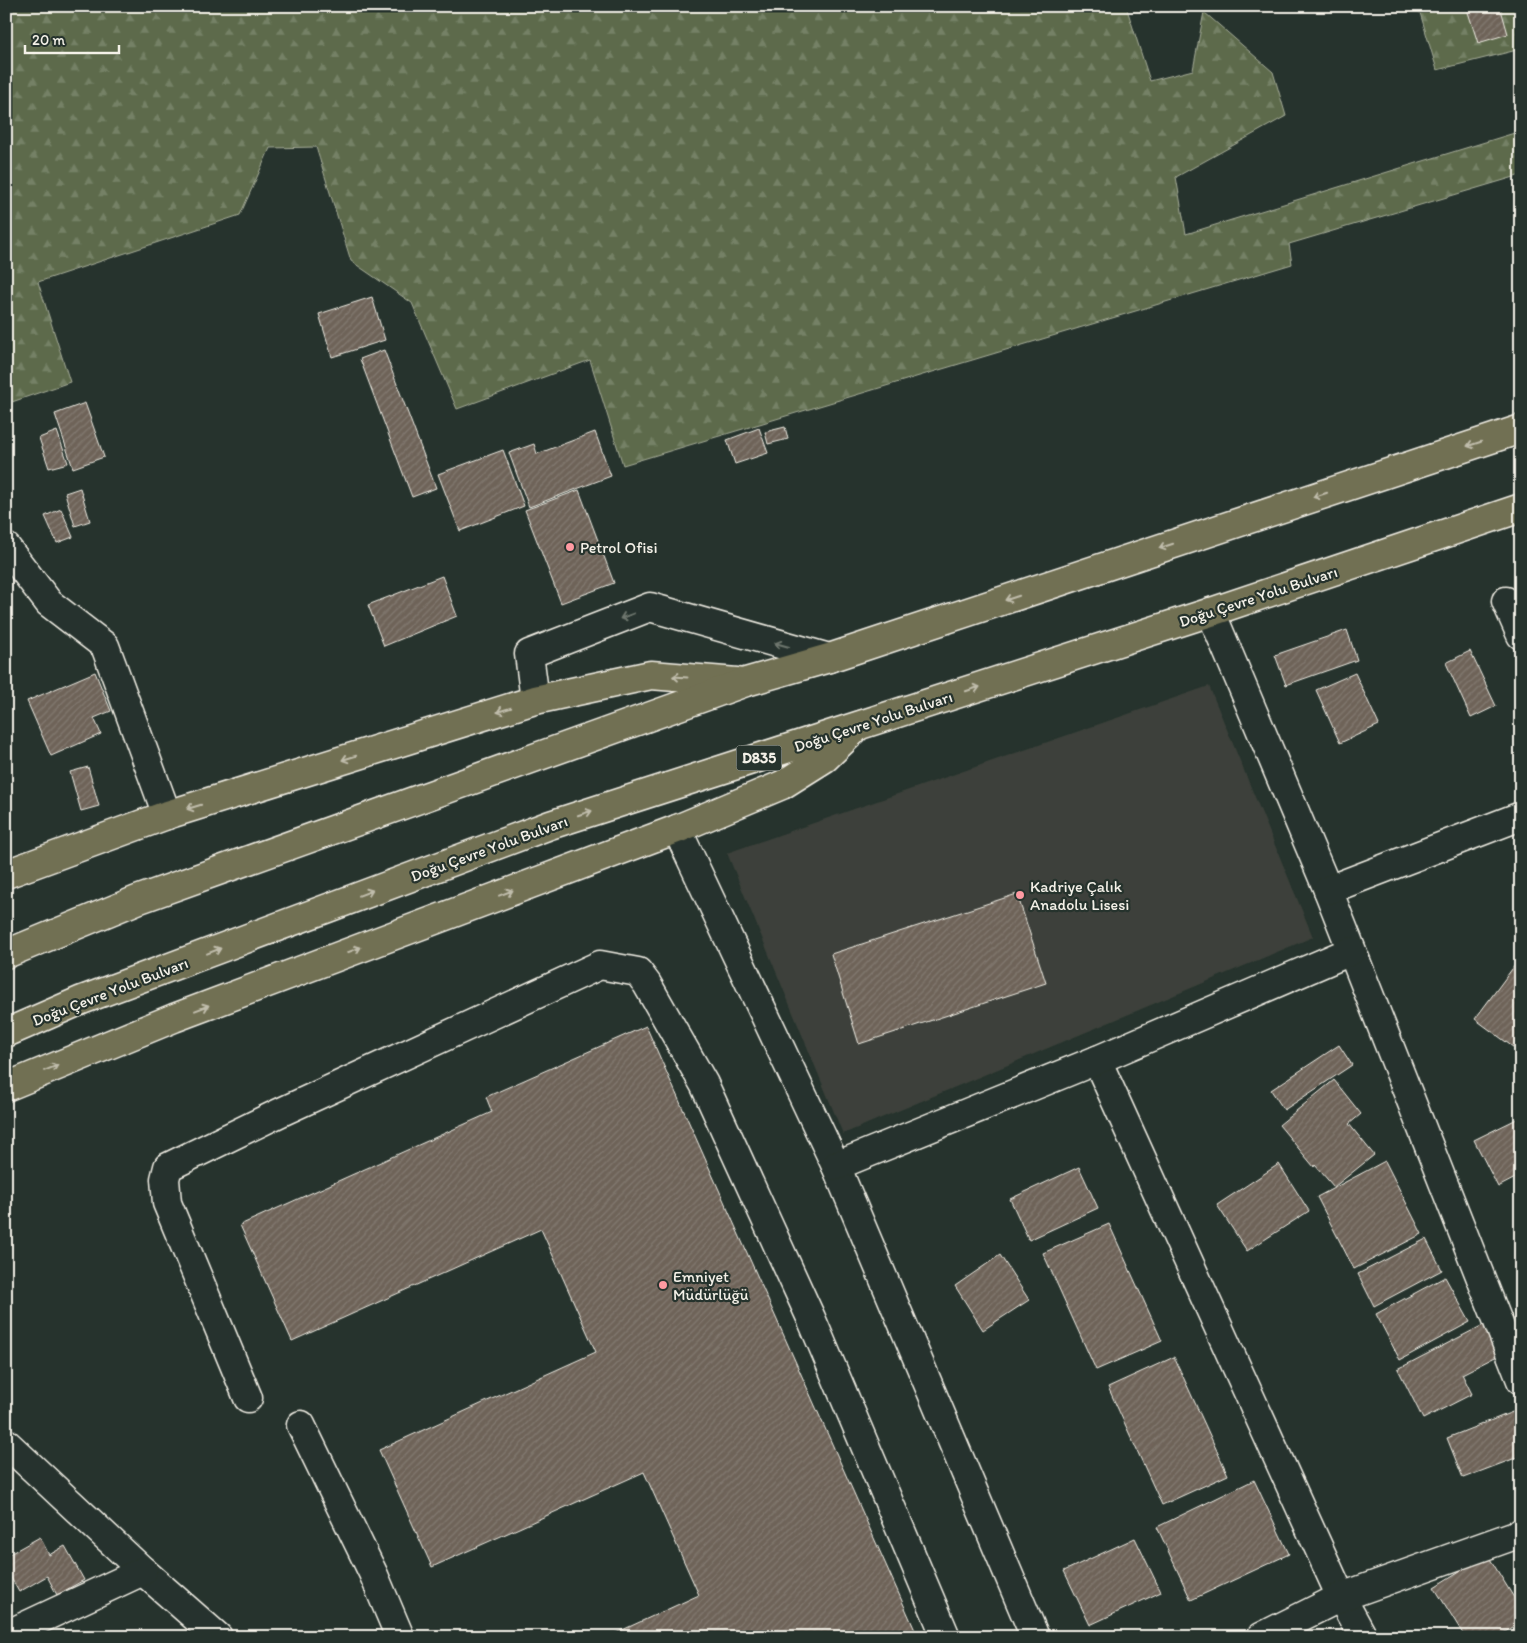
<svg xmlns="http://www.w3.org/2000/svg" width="1527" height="1643" font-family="Itim,sans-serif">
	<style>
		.built { fill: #3c413a }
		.forest { fill: url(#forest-firs); stroke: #a8ae9a }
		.building { fill: url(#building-hatch); stroke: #f4f1e8 }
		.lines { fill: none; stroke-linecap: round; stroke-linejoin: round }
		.minor-casing { stroke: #f4f1e8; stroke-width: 31 }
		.highway-casing { stroke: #f4f1e8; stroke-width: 31 }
		.minor { stroke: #26332d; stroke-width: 28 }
		.highway { stroke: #716f52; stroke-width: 28 }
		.oneway { stroke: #c0bdac }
		.oneway2 { stroke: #6e766e }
		.poi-dot { fill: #ff9aa2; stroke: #26332d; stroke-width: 2 }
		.labels { text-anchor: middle; stroke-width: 4.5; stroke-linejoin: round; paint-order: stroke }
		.shield { fill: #26332d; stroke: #b6b8b0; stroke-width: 1 }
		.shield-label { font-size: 15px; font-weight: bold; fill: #f4f1e8 }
		.poi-label { font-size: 16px; fill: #f4f1e8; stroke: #26332d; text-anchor: start }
		.street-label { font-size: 16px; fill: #f4f1e8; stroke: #26332d }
	</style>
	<defs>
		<pattern id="forest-firs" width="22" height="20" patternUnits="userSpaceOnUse" patternTransform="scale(1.25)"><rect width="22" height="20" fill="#5d6b4c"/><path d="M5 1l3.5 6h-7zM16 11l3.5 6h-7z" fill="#758166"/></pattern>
		<pattern id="building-hatch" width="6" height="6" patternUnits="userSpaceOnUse" patternTransform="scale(1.25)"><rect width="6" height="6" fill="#6e6359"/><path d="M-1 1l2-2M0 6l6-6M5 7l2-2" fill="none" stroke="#837a71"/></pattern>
	</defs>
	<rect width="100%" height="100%" fill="#26332d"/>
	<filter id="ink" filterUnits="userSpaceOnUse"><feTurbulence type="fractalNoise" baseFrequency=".02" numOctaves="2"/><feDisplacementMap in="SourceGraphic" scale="10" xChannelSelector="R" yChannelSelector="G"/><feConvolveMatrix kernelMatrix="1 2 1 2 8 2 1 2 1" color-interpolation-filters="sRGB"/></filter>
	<g filter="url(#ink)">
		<path class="built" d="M1209 686 1313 937 843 1134 727 853Z"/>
		<g class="forest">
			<path d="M6 6H1126L1150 81 1193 70 1204 12 1273 72 1286 116 1176 177 1186 234 1521 131V175L1289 244 1292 264 623 465 590 360 457 409 412 303 351 261 316 147 270 148 240 215 38 282 70 382 6 404Z"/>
			<path d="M1418 6H1521V49L1437 70Z"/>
		</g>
		<g class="building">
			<path d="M1466 6H1500L1508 34 1478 43Z"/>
			<path d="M372 297 385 340 332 357 319 314Z"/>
			<path d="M384 350 436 488 412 497 360 359Z"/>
			<path d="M85 403 104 457 73 468 55 414Z"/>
			<path d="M785 427 788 439 768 444 765 432Z"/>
			<path d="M759 428 768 453 735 464 727 440Z"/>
			<path d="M57 431 68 463 49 468 39 438Z"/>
			<path d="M595 432 611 476 529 507 509 453 534 444 537 454Z"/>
			<path d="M503 450 524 506 460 531 438 474Z"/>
			<path d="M80 488 90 521 75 526 65 493Z"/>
			<path d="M579 490 614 583 561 603 525 510Z"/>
			<path d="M61 509 73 537 57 543 45 516Z"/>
			<path d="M442 576 457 616 384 646 368 605Z"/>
			<path d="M1347 630 1357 660 1286 685 1275 655Z"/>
			<path d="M1470 651 1496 706 1471 718 1446 663Z"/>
			<path d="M95 672 111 711 94 718 101 734 51 756 27 701Z"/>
			<path d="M1355 673 1379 725 1340 743 1316 690Z"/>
			<path d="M88 767 99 806 81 811 70 772Z"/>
			<path d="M1017 894 1046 983 859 1044 831 954Z"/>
			<path d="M1521 957V1053L1475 1019Z"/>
			<path d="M646 1026 918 1637H607L699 1595 644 1472 432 1567 379 1450 596 1352 541 1229 292 1341 240 1225 492 1112 486 1097Z"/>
			<path d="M1339 1045 1352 1065 1284 1110 1271 1090Z"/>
			<path d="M1334 1080 1361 1114 1349 1124 1374 1155 1334 1187 1315 1165 1314 1167 1279 1125Z"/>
			<path d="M1521 1117V1175L1498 1187 1474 1140Z"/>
			<path d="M1385 1161 1422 1234 1354 1269 1317 1197Z"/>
			<path d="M1279 1164 1309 1211 1247 1251 1217 1205Z"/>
			<path d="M1079 1167 1098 1208 1029 1240 1010 1199Z"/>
			<path d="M1109 1224 1162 1341 1096 1370 1043 1253Z"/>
			<path d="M1426 1239 1442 1270 1374 1306 1358 1274Z"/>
			<path d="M1000 1255 1029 1300 983 1330 955 1286Z"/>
			<path d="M1445 1277 1470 1322 1400 1360 1376 1314Z"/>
			<path d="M1487 1323 1503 1353 1462 1374 1472 1394 1423 1419 1398 1369Z"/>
			<path d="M1174 1357 1228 1475 1162 1505 1108 1387Z"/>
			<path d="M1520 1409 1521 1456 1463 1478 1447 1438Z"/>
			<path d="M1254 1480 1289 1554 1191 1600 1157 1527Z"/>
			<path d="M40 1537 49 1555 65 1546 84 1580 57 1595 47 1576 19 1592 6 1569V1556Z"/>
			<path d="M1135 1538 1161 1592 1090 1625 1064 1571Z"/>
			<path d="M1487 1554 1521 1609V1622L1497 1637H1465L1434 1587Z"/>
		</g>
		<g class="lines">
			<defs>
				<g id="minor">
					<path d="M6 547 49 603 105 646 167 815"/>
					<path d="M1506 601 1521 635"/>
					<path d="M1211 612 1328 890 1521 1380"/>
					<path d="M535 700 529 654 650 607 829 658"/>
					<path d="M677 829 836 1166 1035 1637"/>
					<path d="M1328 890 1521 816"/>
					<path d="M1097 1060 1341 1597 1363 1637"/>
					<path d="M836 1166 1097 1060 1351 951"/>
					<path d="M248 1398 167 1203 165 1179 168 1167 279 1113 600 965 638 972 647 984 704 1084 811 1318 946 1637"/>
					<path d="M301 1425 373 1573 400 1637"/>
					<path d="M6 1443 143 1571 218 1637"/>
					<path d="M6 1635 143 1571"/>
					<path d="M1261 1637 1341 1597 1521 1533"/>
				</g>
				<g id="highway">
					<path d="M6 874 167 815 535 700 651 675 737 682"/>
					<path d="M6 954 137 900 746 682 829 658 1521 429"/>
					<path d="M6 1033 82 1000 550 825 1211 612 1521 508"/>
					<path d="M6 1087 174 1018 677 829 782 785 825 758 854 730"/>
				</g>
			</defs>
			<use href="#minor" class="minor-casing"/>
			<use href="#highway" class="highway-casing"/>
			<use href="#minor" class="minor"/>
			<use href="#highway" class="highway"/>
		</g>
		<defs><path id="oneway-shaft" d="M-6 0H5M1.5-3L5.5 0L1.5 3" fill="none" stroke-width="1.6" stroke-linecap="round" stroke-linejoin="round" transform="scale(1.25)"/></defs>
		<g class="oneway">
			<use href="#oneway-shaft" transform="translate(1474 444) rotate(162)"/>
			<use href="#oneway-shaft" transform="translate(1320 495) rotate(162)"/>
			<use href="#oneway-shaft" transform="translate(1166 546) rotate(162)"/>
			<use href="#oneway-shaft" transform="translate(1012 598) rotate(162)"/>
			<use href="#oneway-shaft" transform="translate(680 677) rotate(-176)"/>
			<use href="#oneway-shaft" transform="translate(973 689) rotate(-18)"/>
			<use href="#oneway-shaft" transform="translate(504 710) rotate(163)"/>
			<use href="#oneway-shaft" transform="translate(349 758) rotate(163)"/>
			<use href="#oneway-shaft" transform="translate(194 807) rotate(163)"/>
			<use href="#oneway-shaft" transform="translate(585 813) rotate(-18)"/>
			<use href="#oneway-shaft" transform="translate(366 893) rotate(-21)"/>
			<use href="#oneway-shaft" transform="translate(506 893) rotate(-21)"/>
			<use href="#oneway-shaft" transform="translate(354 950) rotate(-21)"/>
			<use href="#oneway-shaft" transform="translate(214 951) rotate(-21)"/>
			<use href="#oneway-shaft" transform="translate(202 1008) rotate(-21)"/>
			<use href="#oneway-shaft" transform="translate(51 1068) rotate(-22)"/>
		</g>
		<g class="oneway2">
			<use href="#oneway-shaft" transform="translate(627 616) rotate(159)"/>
			<use href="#oneway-shaft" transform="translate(782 645) rotate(-164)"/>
		</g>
	</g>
	<g class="poi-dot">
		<circle cx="570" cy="547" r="5"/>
		<circle cx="1020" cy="895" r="5"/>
		<circle cx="663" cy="1285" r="5"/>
	</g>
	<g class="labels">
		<rect class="shield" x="736.5" y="745.5" width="45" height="25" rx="4"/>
		<g class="shield-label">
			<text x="759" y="763">D835</text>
		</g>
		<g class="poi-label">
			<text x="580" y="553">Petrol Ofisi</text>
			<text x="1030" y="892">Kadriye Çalık<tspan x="1030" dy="18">Anadolu Lisesi</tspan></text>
			<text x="673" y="1282">Emniyet<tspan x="673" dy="18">Müdürlüğü</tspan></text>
		</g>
		<g class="street-label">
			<text transform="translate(1258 596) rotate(-18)" y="6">Doğu Çevre Yolu Bulvarı</text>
			<text transform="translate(873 721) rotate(-18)" y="6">Doğu Çevre Yolu Bulvarı</text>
			<text transform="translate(489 848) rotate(-20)" y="6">Doğu Çevre Yolu Bulvarı</text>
			<text transform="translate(110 991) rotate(-21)" y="6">Doğu Çevre Yolu Bulvarı</text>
		</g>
	</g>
	<rect width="1527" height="1643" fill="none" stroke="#26332d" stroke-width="25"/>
	<rect x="12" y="12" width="1502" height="1618" fill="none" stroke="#f4f1e8" stroke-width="2" filter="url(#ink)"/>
	<path d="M25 45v8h94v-8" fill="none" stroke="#f4f1e8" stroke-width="2.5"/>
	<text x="32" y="45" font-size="15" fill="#f4f1e8" stroke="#26332d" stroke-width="4" paint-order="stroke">20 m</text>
</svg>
